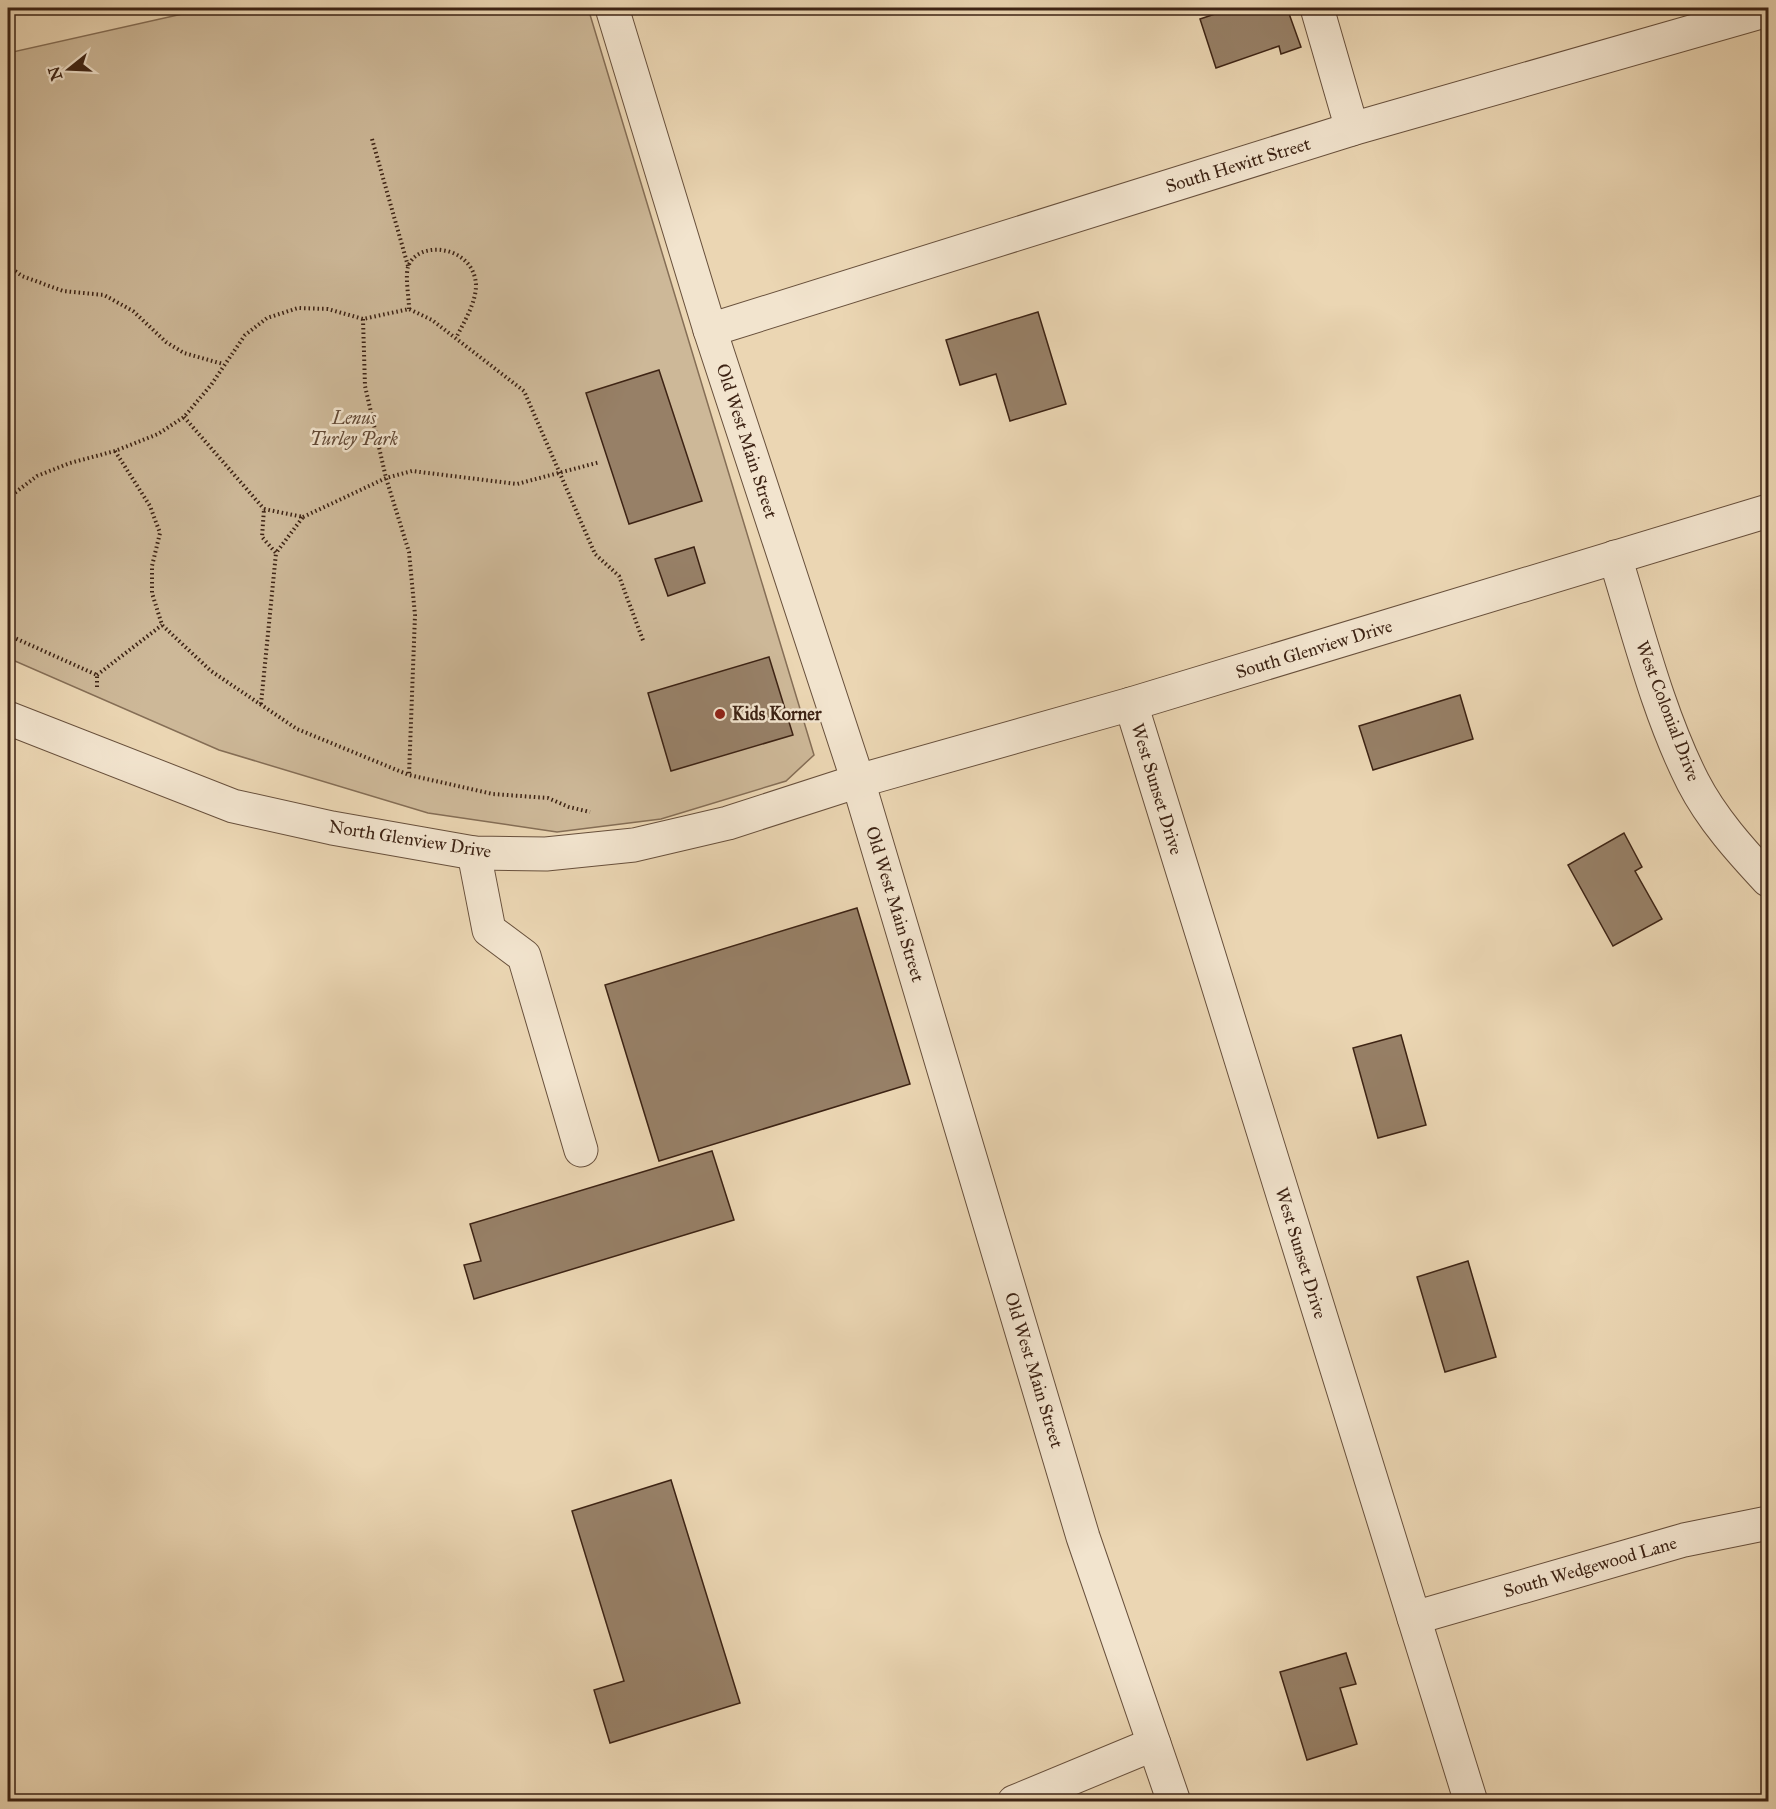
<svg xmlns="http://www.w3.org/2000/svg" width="1776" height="1809" font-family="'IM FELL Great Primer',serif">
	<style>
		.green { fill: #cdb898; stroke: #856e56; stroke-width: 1.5 }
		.building { fill: #978067; stroke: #3d2314; stroke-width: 1.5 }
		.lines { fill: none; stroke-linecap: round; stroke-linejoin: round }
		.minor-casing { stroke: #68503c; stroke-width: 35 }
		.path { stroke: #3d2314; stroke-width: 4; stroke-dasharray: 1.5 3; stroke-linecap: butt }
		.minor { stroke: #f2e4ce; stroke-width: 33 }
		.poi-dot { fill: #8f2418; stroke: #f2e4ce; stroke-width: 2 }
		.labels { text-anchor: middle; stroke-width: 5; stroke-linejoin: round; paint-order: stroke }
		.street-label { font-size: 18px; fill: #3d2314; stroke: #f2e4ce }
		.park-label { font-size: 18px; font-style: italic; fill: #614835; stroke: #f2e4ce }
		.poi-label { font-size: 18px; font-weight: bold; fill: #3d2314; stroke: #f2e4ce; text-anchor: start }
	</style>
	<rect width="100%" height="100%" fill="#ebd6b3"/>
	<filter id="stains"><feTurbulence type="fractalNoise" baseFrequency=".00333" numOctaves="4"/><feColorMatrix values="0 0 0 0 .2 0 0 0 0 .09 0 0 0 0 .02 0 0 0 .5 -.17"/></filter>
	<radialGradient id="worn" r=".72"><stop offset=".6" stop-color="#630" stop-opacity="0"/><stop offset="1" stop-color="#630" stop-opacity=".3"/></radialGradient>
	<path class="green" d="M209 8H588L814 755 786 781 661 819 557 832 428 813 219 750 8 658V53Z"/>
	<g class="building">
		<path d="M1233 8H1287L1301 47 1281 54 1279 46 1216 68 1200 19Z"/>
		<path d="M1038 312 1066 404 1010 421 996 374 960 385 946 340Z"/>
		<path d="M659 370 702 501 629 524 586 393Z"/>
		<path d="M694 547 705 583 668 596 655 559Z"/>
		<path d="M769 657 793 735 671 771 648 693Z"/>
		<path d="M1460 695 1473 739 1373 770 1359 726Z"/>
		<path d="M1624 833 1642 867 1635 871 1662 919 1613 946 1568 865Z"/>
		<path d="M857 908 910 1084 659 1161 605 985Z"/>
		<path d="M1401 1035 1426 1125 1378 1138 1353 1048Z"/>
		<path d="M712 1151 734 1220 474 1299 464 1265 481 1261 470 1224Z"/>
		<path d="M1468 1261 1496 1357 1445 1372 1417 1277Z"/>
		<path d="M671 1480 740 1703 610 1743 594 1690 624 1681 572 1511Z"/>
		<path d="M1346 1653 1356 1684 1340 1688 1357 1744 1307 1760 1280 1672Z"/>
	</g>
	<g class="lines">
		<defs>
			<g id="minor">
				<path d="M612 8 710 330 858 781 1083 1537 1174 1802"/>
				<path d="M1317 8 1352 129"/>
				<path d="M710 330 1352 129 1768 10"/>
				<path d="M1615 557C1638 631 1658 713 1693 782 1712 819 1741 851 1768 880"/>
				<path d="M1131 704 1471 1802"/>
				<path d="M8 718 233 806 332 828 474 853 546 854 634 845 728 823 858 781 1131 704 1768 511"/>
				<path d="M474 853 489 930 524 956 581 1150"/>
				<path d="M1414 1618 1684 1540 1768 1523"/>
				<path d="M1014 1802 1154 1744"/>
			</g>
		</defs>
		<use href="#minor" class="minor-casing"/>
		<g class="path">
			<path d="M372 139 408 266"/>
			<path d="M8 266 22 276 63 291 104 295 133 311 166 342 184 353 223 364"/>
			<path d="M409 309C409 297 405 278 408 267 417 239 474 245 476 285 476 303 464 322 456 338"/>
			<path d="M363 319 365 386 386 478 409 552 415 615 409 775"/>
			<path d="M184 417 264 509"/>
			<path d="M115 451 150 506 160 533 152 566V593L162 625 211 671 297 729 409 775 493 794 548 798 569 807 590 812"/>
			<path d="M8 498 37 476 70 463 115 451 158 434 184 417 211 385 245 335 267 318 298 308 328 309 363 319 409 309 432 320 524 391 595 554 619 576 644 643"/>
			<path d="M264 509 303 517 276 553 262 537Z"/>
			<path d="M303 517 386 478 412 471 517 484 600 462"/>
			<path d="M8 635 97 675V689"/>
			<path d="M97 675 162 625"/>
			<path d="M261 704 276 553"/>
		</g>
		<use href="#minor" class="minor"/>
	</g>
	<circle class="poi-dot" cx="720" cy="714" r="6"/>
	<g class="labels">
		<g class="street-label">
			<text transform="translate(1238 165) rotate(-17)" y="6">South Hewitt Street</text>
			<text transform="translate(747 441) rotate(72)" y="6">Old West Main Street</text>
			<text transform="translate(1314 649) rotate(-17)" y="6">South Glenview Drive</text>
			<text transform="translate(1668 711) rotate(69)" y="6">West Colonial Drive</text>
			<text transform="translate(1157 789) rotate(73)" y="6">West Sunset Drive</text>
			<text transform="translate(410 839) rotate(9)" y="6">North Glenview Drive</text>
			<text transform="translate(895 904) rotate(73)" y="6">Old West Main Street</text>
			<text transform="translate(1301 1253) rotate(73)" y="6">West Sunset Drive</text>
			<text transform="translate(1034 1370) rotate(73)" y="6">Old West Main Street</text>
			<text transform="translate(1590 1567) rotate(-16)" y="6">South Wedgewood Lane</text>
		</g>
		<g class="park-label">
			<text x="354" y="424">Lenus<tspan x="354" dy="21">Turley Park</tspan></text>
		</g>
		<g class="poi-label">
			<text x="732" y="720">Kids Korner</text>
		</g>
	</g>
	<rect width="1776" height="1809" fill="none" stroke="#ebd6b3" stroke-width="30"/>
	<rect x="9" y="9" width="1758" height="1791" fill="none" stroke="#3d2314" stroke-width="3"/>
	<rect x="15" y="15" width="1746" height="1779" fill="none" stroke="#3d2314" stroke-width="1.5"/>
	<g transform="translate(69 69) rotate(252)" stroke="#f2e4ce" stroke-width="4.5" paint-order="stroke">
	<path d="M0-4.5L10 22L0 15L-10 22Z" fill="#3d2314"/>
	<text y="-9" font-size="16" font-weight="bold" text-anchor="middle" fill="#3d2314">N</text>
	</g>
	<rect width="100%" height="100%" filter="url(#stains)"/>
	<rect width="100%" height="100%" fill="url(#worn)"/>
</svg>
